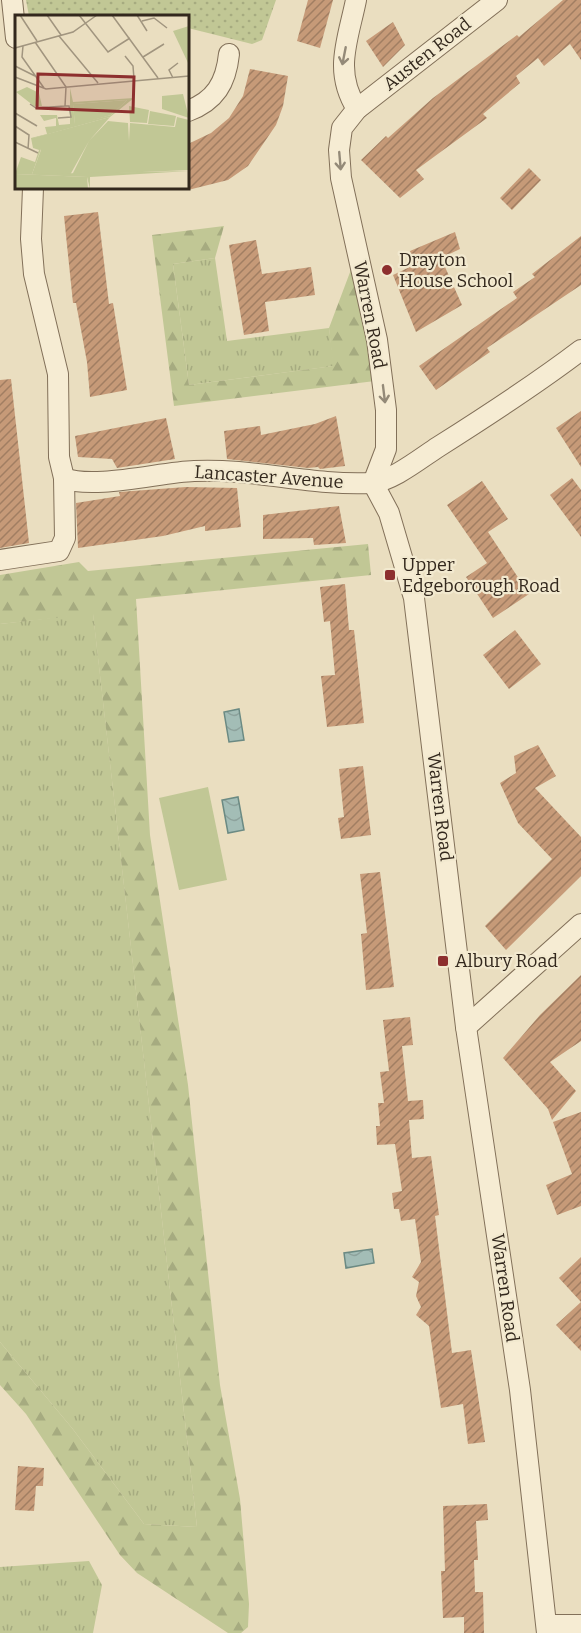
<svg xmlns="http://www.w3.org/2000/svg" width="581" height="1633" font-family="Bitter,serif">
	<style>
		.grass { fill: url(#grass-tufts) }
		.forest { fill: url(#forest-firs) }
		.park { fill: url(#park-dots) }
		.pitch { fill: #c1c795 }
		.water { fill: url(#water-waves); stroke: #6b8a83; stroke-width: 1.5 }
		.building { fill: url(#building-hatch) }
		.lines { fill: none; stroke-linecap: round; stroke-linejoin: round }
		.minor-casing { stroke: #827059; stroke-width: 22 }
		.minor { stroke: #f6ecd3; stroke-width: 20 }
		.oneway { stroke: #948a78 }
		.poi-dot { fill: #8d2f2e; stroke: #f2e9cf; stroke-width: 2 }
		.labels { text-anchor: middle; stroke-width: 4.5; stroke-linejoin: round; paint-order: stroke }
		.street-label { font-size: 18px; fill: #33281d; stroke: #f2e9cf }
		.poi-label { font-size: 18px; fill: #33281d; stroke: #f2e9cf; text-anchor: start }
		.inset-road { fill: none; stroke: #a1957f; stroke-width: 1.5 }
		.view { fill: #8d2f2e; fill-opacity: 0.15; stroke: #8d2f2e; stroke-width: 3 }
		.inset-edge { fill: none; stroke: #33281d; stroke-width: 3 }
	</style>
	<defs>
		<pattern id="grass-tufts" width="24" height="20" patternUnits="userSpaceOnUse" patternTransform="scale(1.5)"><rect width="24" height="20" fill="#c1c795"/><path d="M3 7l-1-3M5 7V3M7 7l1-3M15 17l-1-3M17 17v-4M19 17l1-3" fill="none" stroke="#a6ab80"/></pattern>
		<pattern id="forest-firs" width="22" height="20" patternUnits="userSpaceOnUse" patternTransform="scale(1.5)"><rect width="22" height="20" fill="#c1c795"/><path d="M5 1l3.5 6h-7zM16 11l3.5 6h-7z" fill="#a6ab80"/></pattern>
		<pattern id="park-dots" width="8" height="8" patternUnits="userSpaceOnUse" patternTransform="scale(1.5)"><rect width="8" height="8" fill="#c1c795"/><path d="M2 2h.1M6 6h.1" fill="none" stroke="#a6ab80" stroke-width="1.8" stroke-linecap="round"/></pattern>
		<pattern id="water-waves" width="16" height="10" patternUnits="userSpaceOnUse" patternTransform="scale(1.5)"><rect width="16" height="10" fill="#a3bdb6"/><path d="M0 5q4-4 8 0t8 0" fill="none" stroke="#8da29c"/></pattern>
		<pattern id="building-hatch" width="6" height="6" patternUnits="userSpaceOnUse" patternTransform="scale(1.5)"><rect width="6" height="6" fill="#c69a78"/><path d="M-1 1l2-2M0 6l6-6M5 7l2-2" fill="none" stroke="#a17e62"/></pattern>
	</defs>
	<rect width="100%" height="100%" fill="#eadec0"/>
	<g class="grass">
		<path d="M215 258 227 341 329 328 334 366 189 385 173 264Z"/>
		<path d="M93 613 197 1527 144 1524 72 1428 0 1342V624Z"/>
		<path d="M89 1561 102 1585 93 1633H0V1567Z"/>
	</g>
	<g class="forest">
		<path d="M224 226 215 258 173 264 189 385 333 366 329 328 358 251 383 380 174 406 152 235Z"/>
		<path d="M368 544 371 575 136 599 150 835 188 1085 220 1385 240 1499 249 1604 248 1627 241 1633H228L137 1573 120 1555 26 1414 0 1385V1342L72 1428 144 1524 197 1527 93 614 0 624V575L79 562 88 571Z"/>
	</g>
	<path class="park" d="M26 0H276L262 40 252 44 188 28V16H29Z"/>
	<path class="pitch" d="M208 787 227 880 179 890 159 798Z"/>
	<g class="water">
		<path d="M239 709 244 740 229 742 224 712Z"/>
		<path d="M238 797 244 830 228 833 222 800Z"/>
		<path d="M372 1249 374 1263 346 1268 344 1253Z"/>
	</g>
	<g class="building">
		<path d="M308 0H333L320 48 297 41Z"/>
		<path d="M563 0H581V60L570 44 544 66 538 58 516 76 520 83 483 114 487 118 416 170 424 179 400 198 361 160 386 136 388 138 433 98 517 35 519 37Z"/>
		<path d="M393 22 405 45 383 67 366 41Z"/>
		<path d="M250 69 288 76 283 106 276 125 248 166 228 180 188 190V144L211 133 229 118 243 96Z"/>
		<path d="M529 168 541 180 512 210 500 198Z"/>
		<path d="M98 212 109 304 113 303 127 390 90 397 87 362 76 303H73L64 216Z"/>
		<path d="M455 232 460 249 441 258 462 305 416 332 393 275 414 265 410 251Z"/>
		<path d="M581 236V285L487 348 490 352 436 390 419 366 517 298 513 292 535 277 532 274Z"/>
		<path d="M256 240 262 274 311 267 315 295 265 302 269 331 244 335 229 245Z"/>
		<path d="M11 379 29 543 0 548V380Z"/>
		<path d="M581 411V467L556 428Z"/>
		<path d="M336 416 345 466 320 469 318 467 308 468 227 459 224 431 260 426 261 435 315 424Z"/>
		<path d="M166 418 175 459 117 468 112 459 78 457 75 436Z"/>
		<path d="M572 478 581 490V537L550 495Z"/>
		<path d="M482 481 508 519 488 532 529 594 493 618 466 577 487 563 447 505Z"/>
		<path d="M186 487 237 488 241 527 205 531V526L163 536 78 548 76 503 120 496 119 492Z"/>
		<path d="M339 506 346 543 314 545 313 538 263 539V515Z"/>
		<path d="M345 584 349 630H354L364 723 327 727 321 676 335 675 330 621 324 622 320 587Z"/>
		<path d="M515 630 541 664 509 689 483 655Z"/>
		<path d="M538 745 556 776 535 788 581 837V876L506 950 485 926 552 859 518 823 500 783 516 773 514 756Z"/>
		<path d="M363 766 371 835 341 839 338 818 344 817 339 769Z"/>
		<path d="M380 872 394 987 366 990 361 934 367 933 360 874Z"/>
		<path d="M581 975V1041L550 1062 576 1091 552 1120 548 1109 503 1058 540 1015Z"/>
		<path d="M410 1017 413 1045 402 1046 408 1101 423 1100 424 1119 409 1120 412 1158 431 1156 439 1215 435 1216 452 1353 471 1350 485 1442 468 1444 463 1404 441 1408 429 1326 416 1315 421 1307 416 1296 419 1282 412 1277 421 1262 415 1219 401 1221 399 1209H394L392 1193 402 1191 395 1144 377 1145 376 1126H380L378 1103H384L380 1072 389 1071 383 1020Z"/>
		<path d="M581 1112V1206L557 1215 546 1185 572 1174 553 1122Z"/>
		<path d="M581 1257V1351L556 1325 581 1302 559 1278Z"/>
		<path d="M18 1466 44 1468 43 1486H36L34 1511 15 1510Z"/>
		<path d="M487 1504 488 1520 476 1521 478 1560H474L475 1592H483L484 1633H464V1617L443 1618 441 1571H445L443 1506Z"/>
	</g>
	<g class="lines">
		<defs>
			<g id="minor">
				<path d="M12 0 16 38"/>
				<path d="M356 0C348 40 333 71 357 109"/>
				<path d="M497 0 357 109 342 128 339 150 341 178 377 340 386 410V449L373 483 389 513 414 598 466 1027 520 1390 547 1633"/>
				<path d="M188 111C215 101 226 83 229 54"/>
				<path d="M64 478C93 490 161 472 194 471 253 468 312 486 371 483 391 482 421 458 438 447 487 416 535 385 581 350"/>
				<path d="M0 560 59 551 65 538 64 478 59 457 58 374 34 274 31 239 33 188"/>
				<path d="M466 1027 581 924"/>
				<path d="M547 1625H581"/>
			</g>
		</defs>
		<use href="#minor" class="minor-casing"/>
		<use href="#minor" class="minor"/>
	</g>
	<defs><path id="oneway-shaft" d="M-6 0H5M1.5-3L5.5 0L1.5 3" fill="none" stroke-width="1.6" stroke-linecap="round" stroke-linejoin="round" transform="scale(1.5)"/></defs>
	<g class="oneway">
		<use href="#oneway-shaft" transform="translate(344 56) rotate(101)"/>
		<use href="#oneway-shaft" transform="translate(340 161) rotate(85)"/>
		<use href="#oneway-shaft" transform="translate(384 394) rotate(83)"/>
	</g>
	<g class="poi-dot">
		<circle cx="387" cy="270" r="6"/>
		<rect x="384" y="569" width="12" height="12" rx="3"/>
		<rect x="437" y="955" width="12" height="12" rx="3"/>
	</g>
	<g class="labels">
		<g class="street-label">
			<text transform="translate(427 54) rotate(-38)" y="6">Austen Road</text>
			<text transform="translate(370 315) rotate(79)" y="6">Warren Road</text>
			<text transform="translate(269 477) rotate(4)" y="6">Lancaster Avenue</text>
			<text transform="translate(440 807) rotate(83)" y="6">Warren Road</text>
			<text transform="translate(505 1288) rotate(82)" y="6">Warren Road</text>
		</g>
		<g class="poi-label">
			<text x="399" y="266">Drayton<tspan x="399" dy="21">House School</tspan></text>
			<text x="402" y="571">Upper<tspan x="402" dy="21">Edgeborough Road</tspan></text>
			<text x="455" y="967">Albury Road</text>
		</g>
	</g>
	<g transform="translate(15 15)">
		<rect width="174" height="174" fill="#eadec0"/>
		<path d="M168 79 174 103 147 94V81ZM112 85 96 100 60 110 58 89ZM114 91 134 95 132 108 115 107ZM135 96 161 101 159 111 133 109ZM95 102 74 126 93 106 113 108 114 126 115 108 160 112 162 102 174 105V155L57 160 74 126 55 160 17 159 26 135 18 123ZM0 159 72 162 73 174H0Z" fill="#c1c795"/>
		<path d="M55 73 58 87 119 83 95 102 19 123 26 134 17 159 174 156 75 162V174L72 162 0 159 6 142 20 147 24 135 18 133 16 123 32 119 30 112 41 111V103L29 106 25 100H42L44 110 55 109ZM112 85 96 100 60 109 58 89Z" fill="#c1c795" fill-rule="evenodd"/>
		<path d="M174 11V50L158 16ZM12 72 24 78 27 91H19L1 77Z" fill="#c1c795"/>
		<path class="inset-road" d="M5 0 22 26M32 0 46 20M64 0 93 37 115 23M97 0 143 63M122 0 132 16M127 6 139 3 152 13M44 21 83 68M20 27 51 72M8 31 7 42 29 73M0 33 58 17 82 0M110 41 118 51 119 64M128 42 149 29M0 51 20 61M0 62 31 74 174 61M158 63 154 55 163 48M15 89 21 93 50 91M50 91 51 72M0 98 22 111M43 103 56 102 54 91H50M0 111 14 120 13 134M0 127 23 138"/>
		<path class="view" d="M23 59 119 62 118 97 22 93Z"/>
		<rect width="174" height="174" class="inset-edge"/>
	</g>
</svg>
